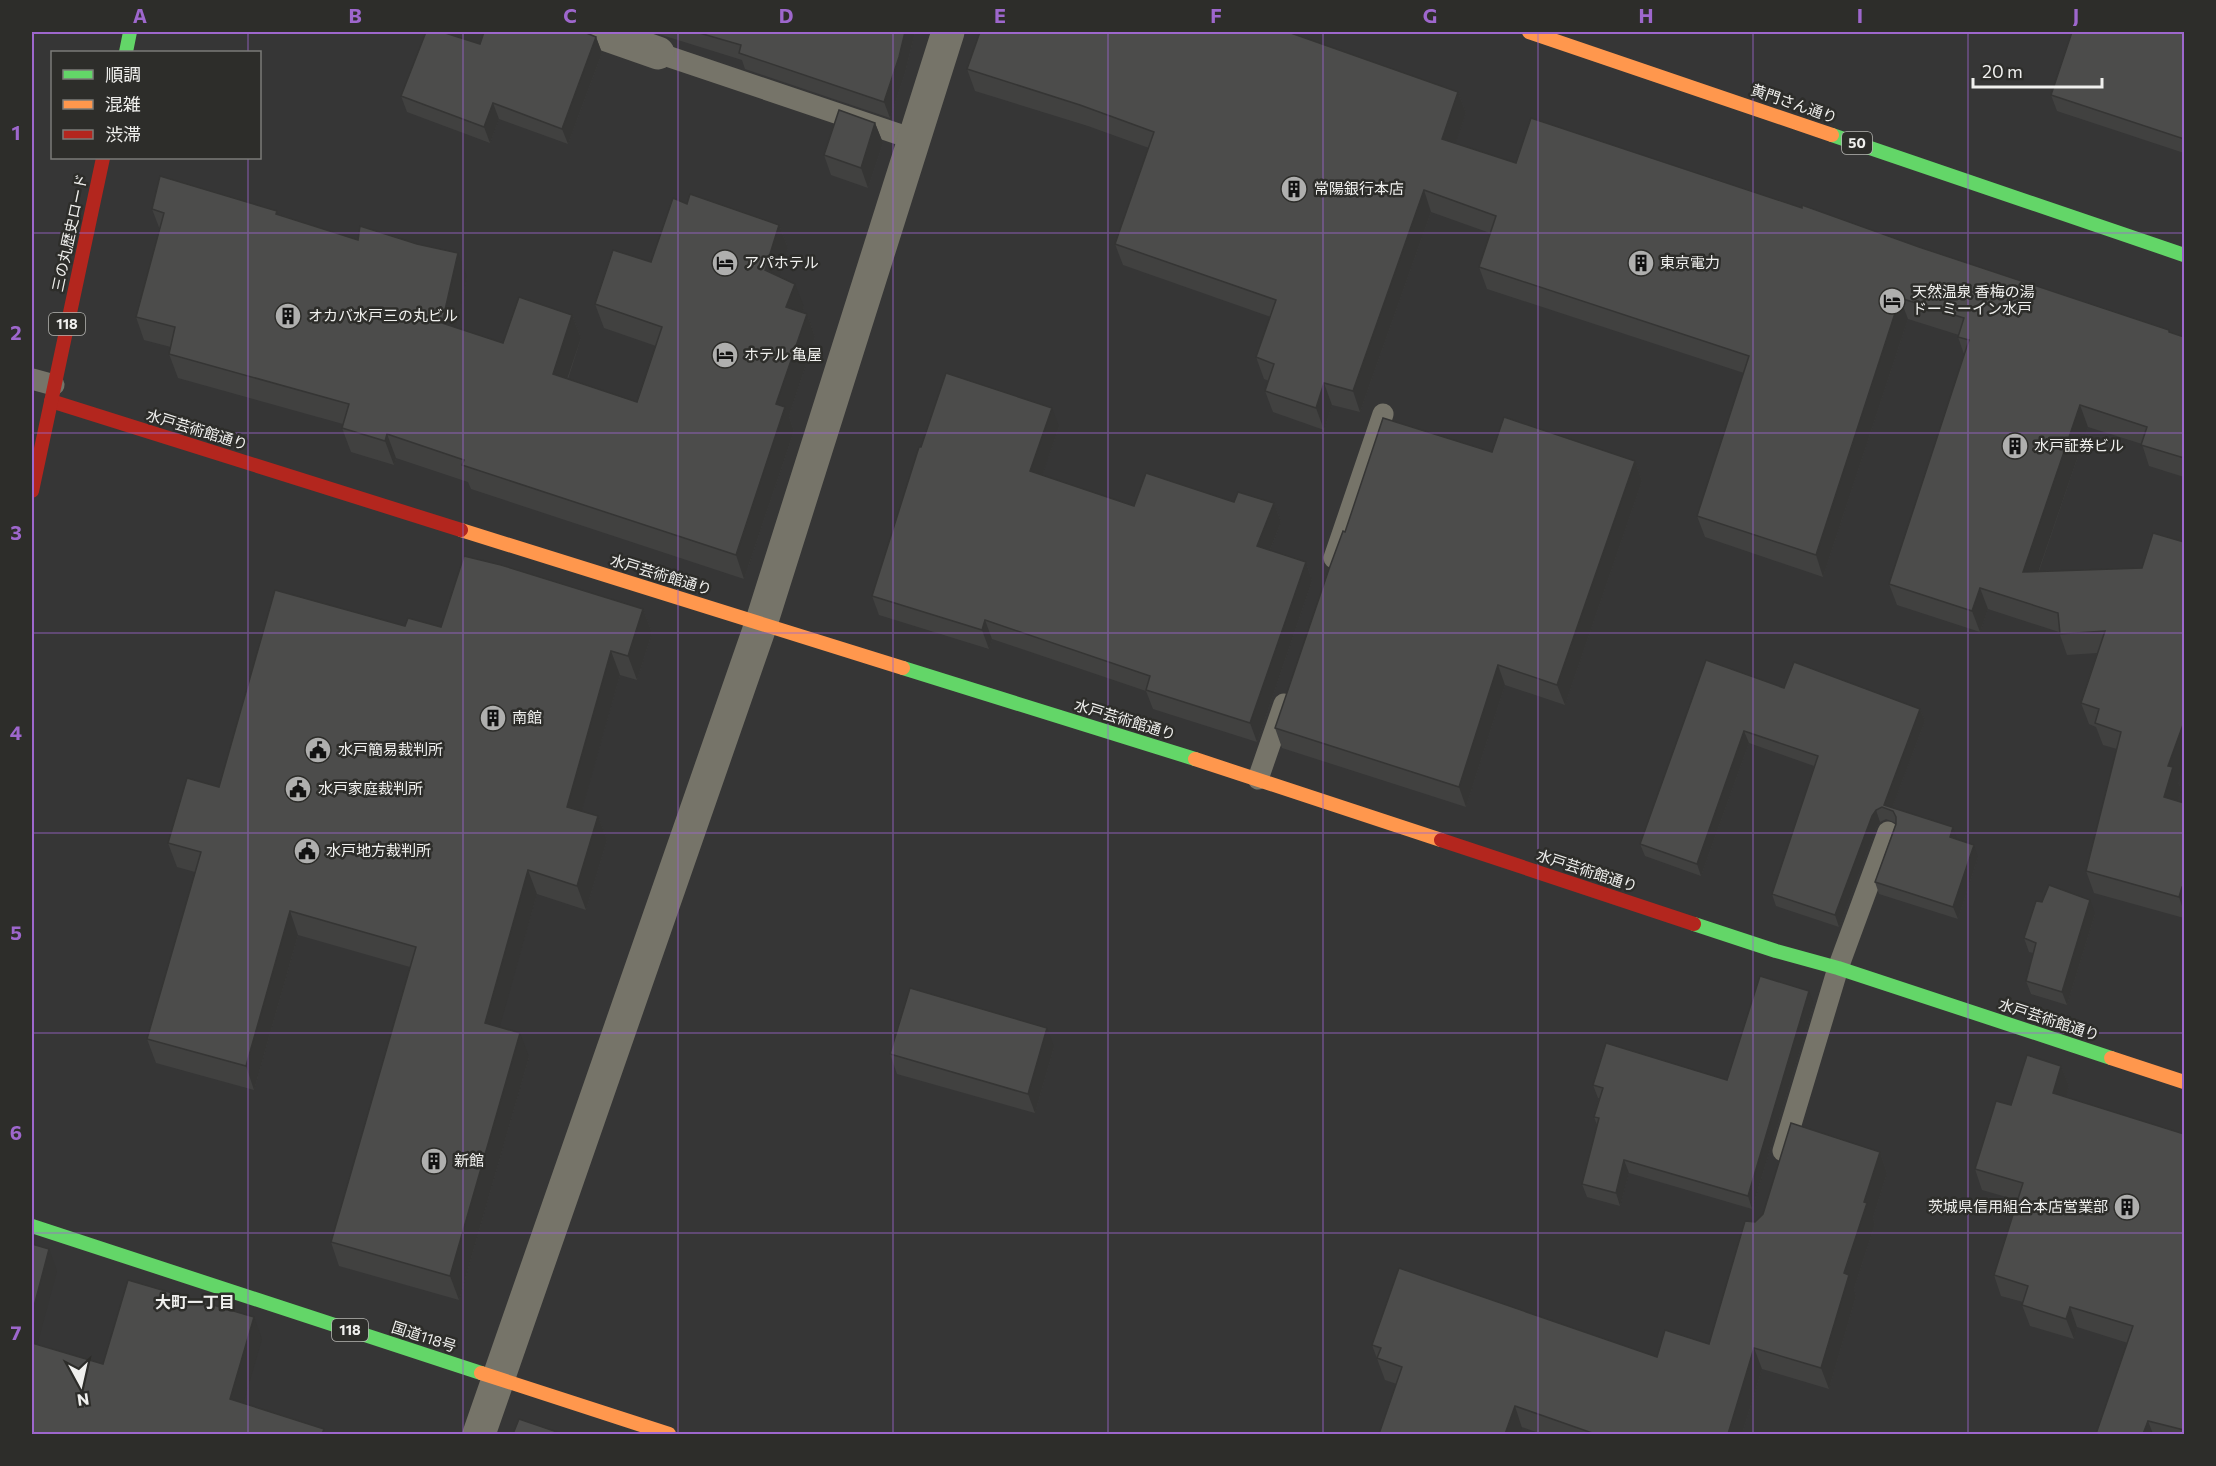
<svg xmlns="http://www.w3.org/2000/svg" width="2216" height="1466" font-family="Commissioner,'Noto Sans JP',sans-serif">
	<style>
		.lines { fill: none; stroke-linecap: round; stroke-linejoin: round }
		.lane { stroke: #767469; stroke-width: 21 }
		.street { stroke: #767469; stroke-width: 33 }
		.fast { stroke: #63d668; stroke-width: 14 }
		.slow { stroke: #ff974d; stroke-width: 14 }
		.jam { stroke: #b3261e; stroke-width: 14 }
		.wall { fill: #414140 }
		.shaded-wall { fill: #353534 }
		.building { fill: #4c4c4b; stroke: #353534; stroke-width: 1.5 }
		.grid { fill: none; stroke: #9e67cd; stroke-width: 1.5; stroke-opacity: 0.55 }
		.labels { text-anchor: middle; stroke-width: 5; stroke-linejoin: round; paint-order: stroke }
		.shield { fill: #2d2d2a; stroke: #b6b6b3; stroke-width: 1.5 }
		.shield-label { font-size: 14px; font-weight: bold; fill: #f0f0ee }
		.street-label { font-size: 15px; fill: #f0f0ee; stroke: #2d2d2a }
		.poi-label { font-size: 15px; fill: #f0f0ee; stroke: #2d2d2a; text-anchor: start }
		.neighbourhood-label { font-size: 16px; font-weight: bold; fill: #f0f0ee; stroke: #2d2d2a }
		.neatline { fill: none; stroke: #9e67cd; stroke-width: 2 }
		.grid-label { font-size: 20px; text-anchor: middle; font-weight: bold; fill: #9e67cd }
	</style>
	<rect width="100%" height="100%" fill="#363636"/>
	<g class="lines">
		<g class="lane">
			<path d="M658 53 916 140"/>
			<path d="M32 379 54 385"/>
			<path d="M1334 558 1383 414"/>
			<path d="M1258 779 1284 704"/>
			<path d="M1783 1151 1838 968 1888 832"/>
		</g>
		<g class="street">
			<path d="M598 32 658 53"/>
			<path d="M479 1434 761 624 948 32"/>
		</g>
		<g class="fast">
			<path d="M126 52 130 32"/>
			<path d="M1832 135 2184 255"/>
			<path d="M903 668 1195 759"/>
			<path d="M1694 924 1776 951 1838 968 2111 1058"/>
			<path d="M32 1226 481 1373"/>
		</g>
		<g class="slow">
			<path d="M1529 32 1832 135"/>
			<path d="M461 530 903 668"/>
			<path d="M1195 759 1441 840"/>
			<path d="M2111 1058 2184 1082"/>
			<path d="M481 1373 669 1434"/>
		</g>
		<g class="jam">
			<path d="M51 401 461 530"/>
			<path d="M32 491 103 158"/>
			<path d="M1441 840 1694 924"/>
		</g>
	</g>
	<g class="wall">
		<path d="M652 32H915L905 73 890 118 745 69 742 60Z"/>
		<path d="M2184 32V153L2057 111 2051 95Z"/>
		<path d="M596 37 602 53 568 144 499 119 490 143 407 112 401 96 480 44Z"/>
		<path d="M967 69 1458 92 1466 113 1455 143 1516 163 1919 247 2184 337V477L2149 466 2142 444 2088 427 2039 571 2142 568 2178 782 2181 789 2177 801 2184 803V918L2094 893 2086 871 2117 749 2103 745 2096 727 2089 724 2081 703 2097 653 2067 655 2059 632 1988 609 1980 632 1897 605 1889 584 1964 354 1958 337 1959 335 1908 319 1823 577 1705 537 1697 516 1744 373 1487 289 1479 267 1490 233 1431 212 1360 412 1332 405 1324 430 1273 412 1265 391 1269 381 1264 379 1256 357 1271 317 1123 265 1115 244 1149 148 1088 126 975 91Z"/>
		<path d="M875 123 883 143 868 188 831 175 824 155Z"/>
		<path d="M687 204 779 225 788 248 779 276 804 307 802 312 807 314 815 337 789 416 794 431 744 579 471 489 468 482 396 458 394 465 351 452 342 428 343 424 178 378 169 354 171 347 144 340 136 317 160 230 152 209 278 214 467 277 455 327 503 343 572 315 581 338 568 379 637 402 656 346 604 328 595 304 651 262Z"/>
		<path d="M1059 427 1042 475 1134 506 1234 502 1274 503 1281 522 1270 550 1306 562 1312 581 1257 742 1153 709 1146 691 992 639 989 649 879 615 872 596 921 447Z"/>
		<path d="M1492 452 1635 461 1642 481 1565 705 1505 685 1466 807 1282 748 1275 728 1345 532Z"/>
		<path d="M643 609 652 633 637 680 620 675 581 812 598 816 607 840 586 910 537 894 499 1027 529 1057 459 1300 339 1266 331 1242 410 967 298 935 254 1090 156 1063 147 1039 195 872 177 867 168 843 219 787 405 626 441 627Z"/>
		<path d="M1784 688 1920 709 1925 721 1892 808 1957 840 1978 857 1958 919 1879 894 1875 882 1896 823 1886 819 1880 822 1876 828 1839 927 1776 906 1772 894 1814 766 1749 743 1701 876 1645 856 1640 844Z"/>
		<path d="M2095 914 2067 1005 2031 994 2026 981 2033 953 2029 952 2024 938Z"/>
		<path d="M1814 1004 1752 1209 1629 1173 1620 1206 1587 1197 1582 1184 1597 1125 1594 1117 1599 1098H1598L1593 1085 1727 1080Z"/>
		<path d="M1054 1047 1035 1113 897 1074 890 1054Z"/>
		<path d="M2061 1066 2069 1086 2065 1097 2184 1134V1434H2096L2128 1343 2077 1327 2074 1339 2030 1326 2022 1305 2023 1302 2001 1296 1994 1275 2017 1200 1982 1190 1975 1169 2011 1105Z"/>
		<path d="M1880 1152 1887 1173 1873 1218 1875 1224 1854 1289 1856 1296 1829 1389 1762 1369 1742 1434H1542L1385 1380 1372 1345 1657 1357 1709 1344 1755 1222Z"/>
	</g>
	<g class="shaded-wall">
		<path d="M905 32H915L905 73 890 118 884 102Z"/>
		<path d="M596 37 602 53 568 144 562 129Z"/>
		<path d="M1458 92 1466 113 1449 161 1442 139Z"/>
		<path d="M493 103 499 119 490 143 484 127Z"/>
		<path d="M875 123 883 143 868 188 861 168Z"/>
		<path d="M1424 190 1431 212 1360 412 1353 391Z"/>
		<path d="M779 225 788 248 774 294 765 270Z"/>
		<path d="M458 253 467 277 451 347 442 323Z"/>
		<path d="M795 284 804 307 795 331 786 307Z"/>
		<path d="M1900 298 1908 319 1823 577 1816 555Z"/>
		<path d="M807 314 815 337 789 416 794 431 744 579 736 555 776 404Z"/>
		<path d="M572 315 581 338 561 397 553 374Z"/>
		<path d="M1324 383 1332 405 1324 430 1316 408Z"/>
		<path d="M2080 405 2088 427 2031 593 2023 572Z"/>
		<path d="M1052 408 1059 427 1037 490 1030 471Z"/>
		<path d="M387 434 396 458 394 465 385 441Z"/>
		<path d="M1635 461 1642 481 1565 705 1557 685Z"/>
		<path d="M1274 503 1281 522 1264 565 1257 546Z"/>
		<path d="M1306 562 1312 581 1257 742 1250 723Z"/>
		<path d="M1980 588 1988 609 1980 632 1972 611Z"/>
		<path d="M643 609 652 633 637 680 628 656Z"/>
		<path d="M985 620 992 639 989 649 982 630Z"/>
		<path d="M611 651 620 675 576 831 567 807Z"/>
		<path d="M1498 665 1505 685 1466 807 1459 787Z"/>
		<path d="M1920 709 1925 721 1891 811 1884 805Z"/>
		<path d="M2184 722V764L2178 782 2181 789 2172 819 2164 797 2168 766Z"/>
		<path d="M1744 731 1749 743 1701 876 1697 864Z"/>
		<path d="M1876 810 1880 822 1876 828 1839 927 1835 915 1872 816Z"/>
		<path d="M598 816 607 840 586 910 577 886Z"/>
		<path d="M1953 827 1957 839 1950 837Z"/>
		<path d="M1974 845 1978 857 1958 919 1953 907Z"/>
		<path d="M528 870 537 894 494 1047 485 1023Z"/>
		<path d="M2182 887 2184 894V912L2179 897Z"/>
		<path d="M2090 900 2095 914 2067 1005 2062 992Z"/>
		<path d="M290 911 298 935 254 1090 246 1066Z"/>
		<path d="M1809 991 1814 1004 1752 1209 1748 1196Z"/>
		<path d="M1047 1028 1054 1047 1035 1113 1028 1094Z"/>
		<path d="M520 1033 529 1057 459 1300 450 1276Z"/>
		<path d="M2061 1066 2069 1086 2060 1114 2053 1093Z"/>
		<path d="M1880 1152 1887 1173 1873 1218 1875 1224 1854 1289 1856 1296 1829 1389 1821 1368 1844 1273 1864 1202Z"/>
		<path d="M1624 1160 1629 1173 1620 1206 1616 1193Z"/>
		<path d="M49 1249 57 1271 32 1364V1314Z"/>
		<path d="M2070 1307 2077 1327 2074 1339 2066 1319Z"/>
		<path d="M254 1317 262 1339 238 1422 230 1399Z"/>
		<path d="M1754 1348 1762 1369 1742 1434H1728Z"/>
		<path d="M1515 1406 1522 1428 1520 1434H1505Z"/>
		<path d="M2148 1421 2153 1434H2143Z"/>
	</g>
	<g class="building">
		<path d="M426 32H442L480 44 484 32H584L596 37 562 129 493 103 484 127 401 96Z"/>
		<path d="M696 32H905L899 57 884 102 739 53 741 45Z"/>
		<path d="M980 32H1288L1458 92 1442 139 1516 163 1531 118 1802 208V205L1919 247 2169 330V332L2184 337V458L2141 445 2147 427 2080 405 2023 572 2142 568 2153 533 2184 542V722L2168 766 2173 767 2164 797 2184 803V887H2182L2179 897 2086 871 2121 732 2095 723 2099 709 2081 703 2105 631 2060 634 2058 613 1980 588 1972 611 1889 584 1969 340 1958 337 1964 318 1900 298 1816 555 1697 516 1749 356 1479 267 1496 216 1424 190 1353 391 1324 383 1316 408 1265 391 1274 364 1256 357 1276 300 1115 244 1154 132 1080 105 967 69Z"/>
		<path d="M2072 32H2184V139L2051 95Z"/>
		<path d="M839 110 875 123 861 168 824 155Z"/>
		<path d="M160 176 277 211 276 214 358 240 360 226 417 244 458 253 442 323 503 343 519 297 572 315 553 374 637 402 662 327 595 304 613 250 651 262 673 198 687 204 690 194 779 225 765 270 795 284 786 307 807 314 776 404 785 407 736 555 462 465 464 460 387 434 385 441 342 428 349 404 169 354 175 327 136 317 164 213 152 209Z"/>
		<path d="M946 373 1052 408 1030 471 1134 506 1146 473 1234 502 1238 492 1274 503 1257 546 1306 562 1250 723 1146 690 1150 676 985 620 982 630 872 596 919 447H921Z"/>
		<path d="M1504 417 1635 461 1557 685 1498 665 1459 787 1275 728 1329 569 1343 531 1345 532 1383 418 1492 452Z"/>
		<path d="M464 556 501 565 643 609 628 656 611 651 567 807 598 816 577 886 528 870 485 1023 520 1033 450 1276 331 1242 416 947 290 911 246 1066 147 1039 201 852 168 843 187 778 219 787 275 590 405 626 408 618 441 627Z"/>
		<path d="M1706 660 1784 688 1794 662 1920 709 1884 805 1953 827 1950 837 1974 845 1953 907 1875 882 1896 824V817L1893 811 1882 807 1876 810 1872 816 1835 915 1772 894 1818 756 1744 731 1697 864 1640 844Z"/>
		<path d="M2049 885 2090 900 2062 992 2026 981 2036 943 2024 938 2036 901 2042 902Z"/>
		<path d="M1760 976 1809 991 1748 1196 1624 1160 1616 1193 1582 1184 1599 1118 1594 1117 1603 1088 1593 1085 1606 1043 1727 1080Z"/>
		<path d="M910 988 1047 1028 1028 1094 890 1054Z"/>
		<path d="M2027 1055 2061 1066 2053 1093 2184 1134V1430L2148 1421 2143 1434H2096L2133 1326 2070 1307 2066 1319 2022 1305 2028 1286 1994 1275 2023 1183 1975 1169 1996 1101 2011 1105Z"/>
		<path d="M1791 1123 1880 1152 1864 1202 1867 1203 1844 1273 1849 1275 1821 1368 1754 1348 1728 1434H1595L1515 1406 1505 1434H1379L1402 1367 1377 1358 1381 1348 1372 1345 1399 1268 1657 1357 1665 1330 1709 1344 1745 1221 1755 1222 1763 1214Z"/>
		<path d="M32 1244 49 1249 32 1314Z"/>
		<path d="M128 1280 254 1317 230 1399 324 1429 322 1434H32V1343L103 1364Z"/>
		<path d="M519 1419 563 1434H513Z"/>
	</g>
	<path class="grid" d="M248 32V52M463 32V1434M678 32V1434M893 32V1434M1108 32V1434M1323 32V1434M1538 32V1434M1753 32V1434M1968 32V1434M248 158V1434M32 233H2184M32 433H2184M32 633H2184M32 833H2184M32 1033H2184M32 1233H2184"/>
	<defs>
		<symbol id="building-disc" viewBox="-11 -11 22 22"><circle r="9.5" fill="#afafae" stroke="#2d2d2a"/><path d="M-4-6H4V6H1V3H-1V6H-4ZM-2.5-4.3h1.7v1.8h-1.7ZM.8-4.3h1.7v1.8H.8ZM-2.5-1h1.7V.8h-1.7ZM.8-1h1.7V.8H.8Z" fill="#111"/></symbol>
		<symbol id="hotel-disc" viewBox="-11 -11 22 22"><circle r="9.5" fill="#afafae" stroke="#2d2d2a"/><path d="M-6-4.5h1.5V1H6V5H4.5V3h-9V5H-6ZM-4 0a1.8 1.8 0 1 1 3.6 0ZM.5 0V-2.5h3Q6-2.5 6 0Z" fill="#111"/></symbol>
		<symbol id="civic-disc" viewBox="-11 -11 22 22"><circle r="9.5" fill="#afafae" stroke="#2d2d2a"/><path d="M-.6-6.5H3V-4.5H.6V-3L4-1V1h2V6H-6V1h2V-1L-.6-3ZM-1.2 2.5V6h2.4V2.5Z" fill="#111"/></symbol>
	</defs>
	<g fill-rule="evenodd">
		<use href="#building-disc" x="1279" y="174" width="30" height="30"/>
		<use href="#hotel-disc" x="710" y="248" width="30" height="30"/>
		<use href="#building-disc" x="1626" y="248" width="30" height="30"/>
		<use href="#hotel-disc" x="1877" y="286" width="30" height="30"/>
		<use href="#building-disc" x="273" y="301" width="30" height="30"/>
		<use href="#hotel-disc" x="710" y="340" width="30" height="30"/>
		<use href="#building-disc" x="2000" y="431" width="30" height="30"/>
		<use href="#building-disc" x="478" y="703" width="30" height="30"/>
		<use href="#civic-disc" x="303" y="735" width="30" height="30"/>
		<use href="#civic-disc" x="283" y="774" width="30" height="30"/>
		<use href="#civic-disc" x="292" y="836" width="30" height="30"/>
		<use href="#building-disc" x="419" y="1146" width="30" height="30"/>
		<use href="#building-disc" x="2112" y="1192" width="30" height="30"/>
	</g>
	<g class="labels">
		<g class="shield">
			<rect x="1842" y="132" width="30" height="22" rx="4.5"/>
			<rect x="49" y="313" width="36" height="22" rx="4.5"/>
			<rect x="332" y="1319" width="36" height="22" rx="4.5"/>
		</g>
		<g class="shield-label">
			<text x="1857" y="148">50</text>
			<text x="67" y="329">118</text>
			<text x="350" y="1335">118</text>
		</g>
		<g class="street-label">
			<text transform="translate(1794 104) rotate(19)" y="5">黄門さん通り</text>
			<text transform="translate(70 233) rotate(-78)" y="5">三の丸歴史ロード</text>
			<text transform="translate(197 430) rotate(17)" y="5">水戸芸術館通り</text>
			<text transform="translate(661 575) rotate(17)" y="5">水戸芸術館通り</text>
			<text transform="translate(1125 720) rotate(17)" y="5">水戸芸術館通り</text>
			<text transform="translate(1587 871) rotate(18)" y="5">水戸芸術館通り</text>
			<text transform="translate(2049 1020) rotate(18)" y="5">水戸芸術館通り</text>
			<text transform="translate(424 1337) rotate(18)" y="5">国道118号</text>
		</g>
		<g class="poi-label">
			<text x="1314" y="194">常陽銀行本店</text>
			<text x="744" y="268">アパホテル</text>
			<text x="1660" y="268">東京電力</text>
			<text x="1912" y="297">天然温泉 香梅の湯<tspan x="1912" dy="17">ドーミーイン水戸</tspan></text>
			<text x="308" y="321">オカバ水戸三の丸ビル</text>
			<text x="744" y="360">ホテル 亀屋</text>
			<text x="2034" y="451">水戸証券ビル</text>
			<text x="512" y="723">南館</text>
			<text x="338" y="755">水戸簡易裁判所</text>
			<text x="318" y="794">水戸家庭裁判所</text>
			<text x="326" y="856">水戸地方裁判所</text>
			<text x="454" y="1166">新館</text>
			<text x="2108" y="1212" text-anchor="end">茨城県信用組合本店営業部</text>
		</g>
		<g class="neighbourhood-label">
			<text x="195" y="1308">大町一丁目</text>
		</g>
	</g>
	<rect width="2216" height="1466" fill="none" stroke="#2d2d2a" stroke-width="66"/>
	<rect x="51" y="51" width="210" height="108" fill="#2d2d2a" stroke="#7b7b78" stroke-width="1.5"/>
	<rect x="63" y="70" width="30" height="9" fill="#63d668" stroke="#7b7b78" stroke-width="1.5"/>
	<text x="105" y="81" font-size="18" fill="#f0f0ee">順調</text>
	<rect x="63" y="100" width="30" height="9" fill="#ff974d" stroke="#7b7b78" stroke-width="1.5"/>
	<text x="105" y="111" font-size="18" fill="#f0f0ee">混雑</text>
	<rect x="63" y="130" width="30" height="9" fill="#b3261e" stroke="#7b7b78" stroke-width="1.5"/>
	<text x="105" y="141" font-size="18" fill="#f0f0ee">渋滞</text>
	<g transform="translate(81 1385) rotate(172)" stroke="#2d2d2a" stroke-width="4.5" paint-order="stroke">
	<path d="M0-4.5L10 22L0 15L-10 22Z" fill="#f0f0ee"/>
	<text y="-9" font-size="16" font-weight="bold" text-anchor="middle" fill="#f0f0ee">N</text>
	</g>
	<path d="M1973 78v9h129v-9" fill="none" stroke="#f0f0ee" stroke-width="3"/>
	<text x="1982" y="78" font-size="18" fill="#f0f0ee" stroke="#2d2d2a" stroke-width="4.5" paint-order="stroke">20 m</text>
	<rect x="33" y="33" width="2150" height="1400" class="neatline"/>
	<g class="grid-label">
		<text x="140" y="23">A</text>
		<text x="355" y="23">B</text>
		<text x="570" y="23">C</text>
		<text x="786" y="23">D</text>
		<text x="1000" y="23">E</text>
		<text x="1216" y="23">F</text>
		<text x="1430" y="23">G</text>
		<text x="1646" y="23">H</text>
		<text x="1860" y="23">I</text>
		<text x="2076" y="23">J</text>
		<text x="16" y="140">1</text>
		<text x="16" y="340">2</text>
		<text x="16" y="540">3</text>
		<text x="16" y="740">4</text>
		<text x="16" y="940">5</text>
		<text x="16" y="1140">6</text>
		<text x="16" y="1340">7</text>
	</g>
</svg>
